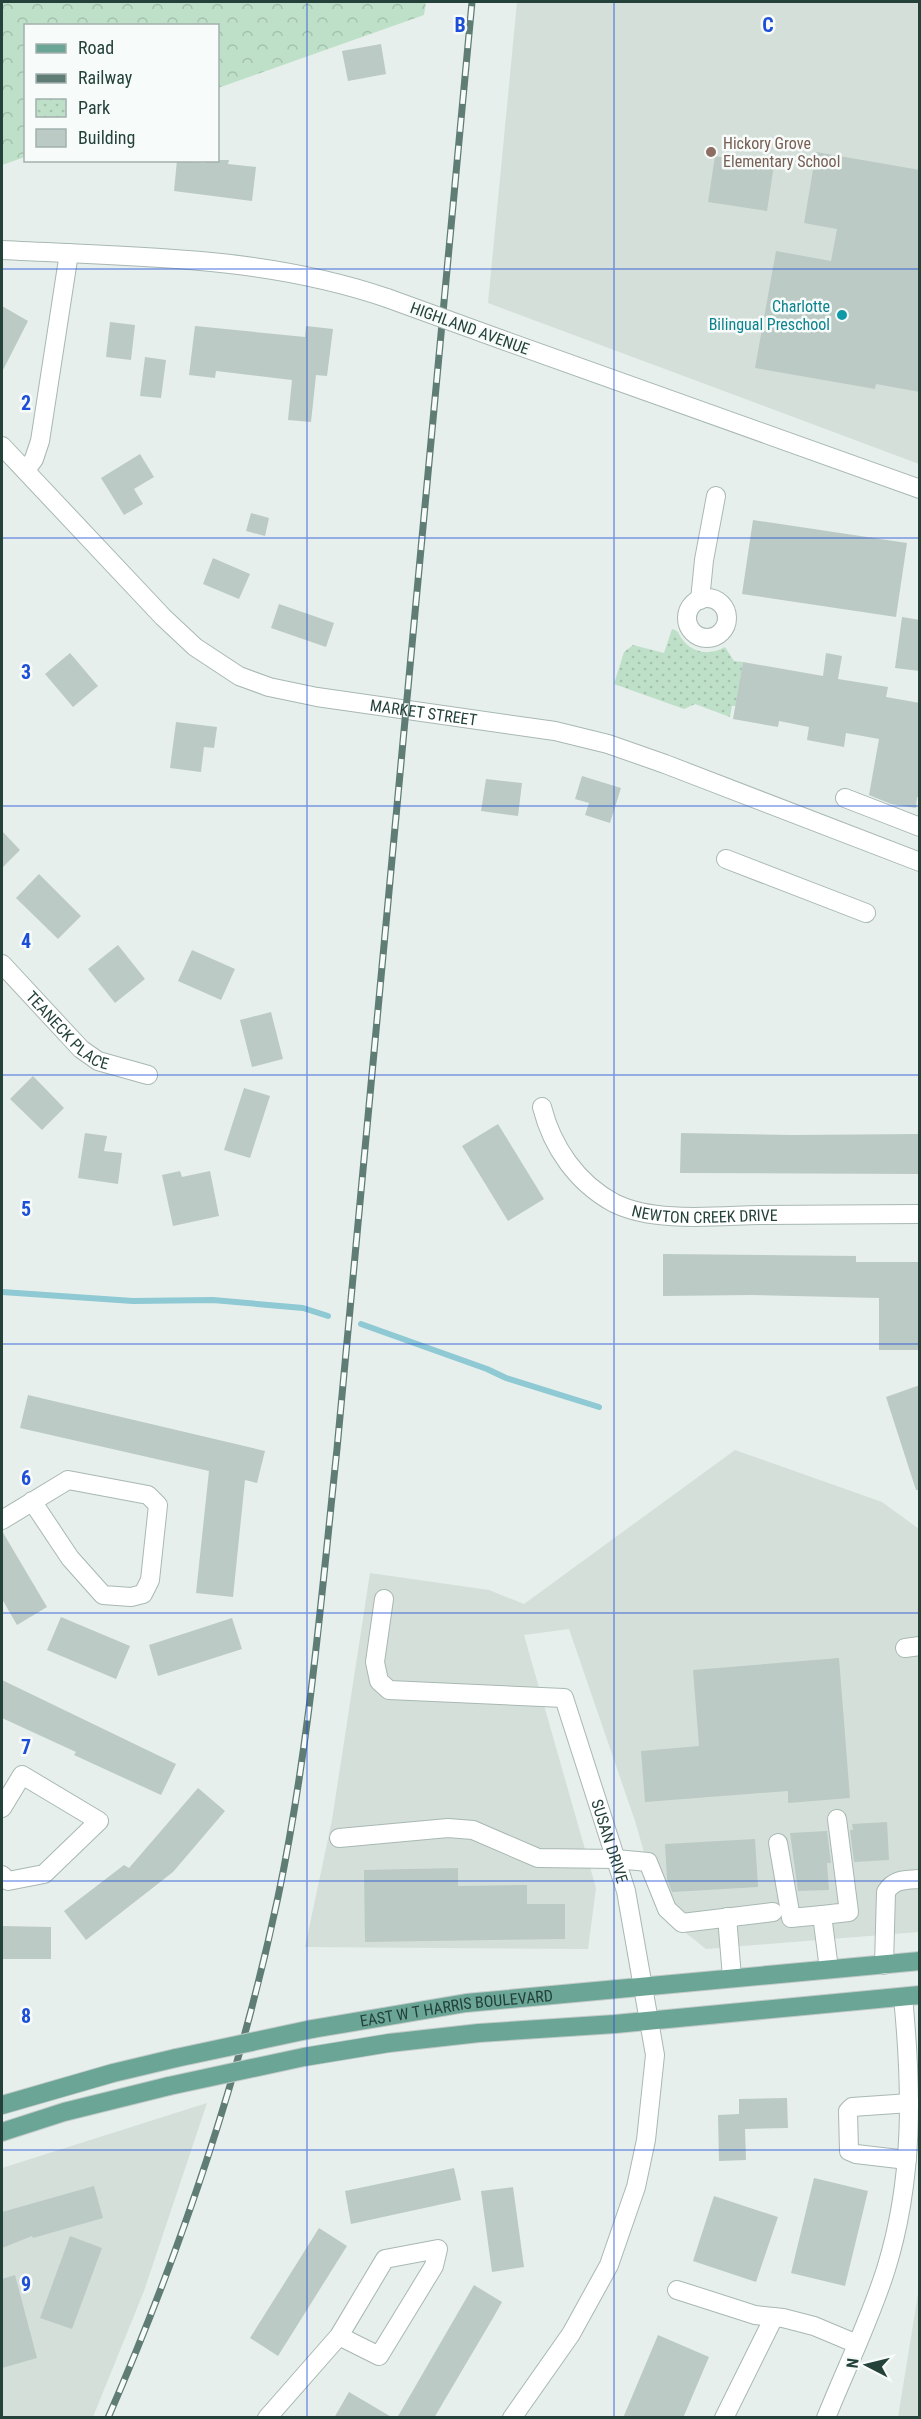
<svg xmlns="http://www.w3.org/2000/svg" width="921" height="2419" font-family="'Roboto Condensed',sans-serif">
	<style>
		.built { fill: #d4dfda }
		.forest { fill: url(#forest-crowns) }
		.park { fill: url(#park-dots) }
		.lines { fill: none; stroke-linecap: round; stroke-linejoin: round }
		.stream { stroke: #8ec9d4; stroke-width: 6 }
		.building { fill: #bbcac4 }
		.minor-casing { stroke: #a8b8b2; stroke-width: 20 }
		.major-casing { stroke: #c2cac8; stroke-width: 20 }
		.minor { stroke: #fff; stroke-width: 18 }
		.major { stroke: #6aa596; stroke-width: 18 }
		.rail-casing { stroke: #5f7d75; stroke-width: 7 }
		.rail { stroke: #f7fbf9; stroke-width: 4.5; stroke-dasharray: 14; stroke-linecap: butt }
		.minor-bridge-casing { stroke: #a8b8b2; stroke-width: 20; stroke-linecap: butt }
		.major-bridge-casing { stroke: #c2cac8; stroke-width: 20; stroke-linecap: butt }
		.minor-bridge { stroke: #fff; stroke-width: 18 }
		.major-bridge { stroke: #6aa596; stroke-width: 18 }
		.grid { fill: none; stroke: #1d4ed8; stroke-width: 1.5; stroke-opacity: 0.55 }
		.education-dot { fill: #8d6e63; stroke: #f7fbf9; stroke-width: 2 }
		.culture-dot { fill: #0f9aa8; stroke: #f7fbf9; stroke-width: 2 }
		.labels { text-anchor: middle; stroke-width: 5; stroke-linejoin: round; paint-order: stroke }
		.education-label { font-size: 16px; fill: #785e54; stroke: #f7fbf9; text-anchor: start }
		.culture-label { font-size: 16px; fill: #0d838f; stroke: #f7fbf9; text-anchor: end }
		.street-label { font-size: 16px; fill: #24423a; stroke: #f7fbf9 }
		.grid-label { font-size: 20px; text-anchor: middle; font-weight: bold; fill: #1d4ed8; stroke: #f7fbf9; stroke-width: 5; stroke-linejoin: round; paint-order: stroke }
	</style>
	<defs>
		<pattern id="forest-crowns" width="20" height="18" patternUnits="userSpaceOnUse" patternTransform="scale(1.5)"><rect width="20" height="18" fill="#bfe0c8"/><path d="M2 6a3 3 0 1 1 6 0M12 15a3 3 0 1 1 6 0" fill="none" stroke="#a4c1ad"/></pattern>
		<pattern id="park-dots" width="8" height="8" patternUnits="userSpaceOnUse" patternTransform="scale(1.5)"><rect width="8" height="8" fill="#bfe0c8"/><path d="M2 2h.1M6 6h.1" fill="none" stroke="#a4c1ad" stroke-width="1.8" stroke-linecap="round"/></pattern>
	</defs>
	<rect width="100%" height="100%" fill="#e6efeb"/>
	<g class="built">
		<path d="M517 2H919V464L488 303Z"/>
		<path d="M735 1450 882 1502 919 1529V1932L706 1949 662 1914 635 1821 569 1629 524 1635 596 1888 588 1949 305 1947 332 1820 370 1573 489 1590 524 1604Z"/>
		<path d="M207 2103 144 2291 93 2417H2V2168Z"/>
		<path d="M919 2288V2417H898Z"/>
	</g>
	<path class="forest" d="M2 2H426L424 15 218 88V26H26L25 157 2 165Z"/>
	<path class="park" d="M672 629C679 631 678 633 682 639 692 653 710 656 725 647L734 661 743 662 736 706H732L730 717 695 704 684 709 614 684 624 652 633 645 664 653Z"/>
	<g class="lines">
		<g class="stream">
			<path d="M2 1292 133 1301 213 1300 303 1308 328 1316"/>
			<path d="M361 1324 487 1369 506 1378 599 1407"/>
		</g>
	</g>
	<g class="building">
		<path d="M381 44 386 74 348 81 342 51Z"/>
		<path d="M816 152 920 170V392L876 384 875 389 755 368 776 251 831 261 837 229 804 223Z"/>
		<path d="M715 156 774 165 767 211 708 202Z"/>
		<path d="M177 160 205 163 206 160H229L228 164 256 167 252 201 174 191Z"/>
		<path d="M2 306 28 321 2 372Z"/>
		<path d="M110 322 135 325 131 360 106 357Z"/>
		<path d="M195 326 305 337 306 326 333 329 327 376 316 375 311 422 288 420 292 380 216 371 215 378 189 375Z"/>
		<path d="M145 357 166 360 161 398 140 396Z"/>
		<path d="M140 454 154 477 134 489 143 504 124 515 101 478Z"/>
		<path d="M251 513 269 518 265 536 246 531Z"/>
		<path d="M753 520 907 543 896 617 742 594Z"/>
		<path d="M213 558 250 574 239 599 203 584Z"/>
		<path d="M279 604 334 623 326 647 271 628Z"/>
		<path d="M902 617 920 620V671L895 668Z"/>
		<path d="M70 653 98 686 73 707 45 674Z"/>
		<path d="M826 653 842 656 838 679 888 687 886 697 920 703V798L917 797 916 808 891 804 869 795 879 739 846 733 844 747 807 740 809 727 779 721 778 727 733 719 743 662 823 676Z"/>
		<path d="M176 722 217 727 214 748 204 747 201 772 170 768Z"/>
		<path d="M582 776 621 788 610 823 585 815 589 803 575 799Z"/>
		<path d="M486 779 522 783 518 816 481 811Z"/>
		<path d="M2 831 20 850 2 868Z"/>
		<path d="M39 874 81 916 58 939 16 898Z"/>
		<path d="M118 945 145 979 115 1003 88 969Z"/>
		<path d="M192 950 235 969 221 1000 178 981Z"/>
		<path d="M271 1012 283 1059 252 1067 240 1020Z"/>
		<path d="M33 1076 64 1108 42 1130 10 1099Z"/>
		<path d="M244 1088 270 1096 250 1158 224 1150Z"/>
		<path d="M498 1124 544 1199 508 1221 462 1146Z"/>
		<path d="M85 1133 107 1136 104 1151 122 1153 118 1184 78 1178Z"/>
		<path d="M681 1133 793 1135 920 1134V1174L680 1173Z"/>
		<path d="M180 1171 182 1177 210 1171 219 1216 173 1226 162 1175Z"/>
		<path d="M663 1254 856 1256V1262H920V1350H879V1298L751 1295 663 1296Z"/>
		<path d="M920 1385V1490H916L886 1397Z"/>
		<path d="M28 1395 265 1451 257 1483 245 1480 233 1597 196 1593 209 1471 20 1428Z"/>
		<path d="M2 1531 47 1607 17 1625 2 1599Z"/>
		<path d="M61 1617 130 1646 116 1679 47 1650Z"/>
		<path d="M232 1618 242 1649 158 1676 149 1645Z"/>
		<path d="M839 1658 850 1798 788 1803V1791L645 1802 641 1751 699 1746 693 1670Z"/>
		<path d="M2 1680 176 1764 161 1795 74 1755 76 1752 2 1718Z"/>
		<path d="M198 1788 225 1811 173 1872 86 1940 64 1911 124 1865 129 1868Z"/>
		<path d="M887 1822 889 1860 854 1862 850 1830H853L852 1824Z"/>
		<path d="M827 1831 831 1863H827L829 1890 798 1891 790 1833Z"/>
		<path d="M755 1839 758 1887 672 1892 667 1879 665 1844Z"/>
		<path d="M458 1868V1886L527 1885V1904H565V1939L365 1942 364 1870Z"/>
		<path d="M2 1926 51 1927V1959H2Z"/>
		<path d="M787 2098 788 2128 745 2129 746 2160 719 2161 718 2115 739 2114V2099Z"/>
		<path d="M454 2168 461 2200 351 2224 345 2191Z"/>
		<path d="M814 2178 868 2191 845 2286 791 2273Z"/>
		<path d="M94 2186 103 2218 33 2238 32 2236 2 2248V2212Z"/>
		<path d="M513 2187 524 2267 492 2272 481 2191Z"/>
		<path d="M714 2196 778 2217 756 2282 693 2261Z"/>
		<path d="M319 2228 347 2246 278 2356 250 2338Z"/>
		<path d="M70 2236 102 2248 72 2329 40 2318Z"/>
		<path d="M15 2275 37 2358 2 2368V2279Z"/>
		<path d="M474 2285 502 2302 493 2318 434 2418H397Z"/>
		<path d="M658 2335 709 2357 683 2418H623Z"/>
		<path d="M349 2392 366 2402 393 2418H334Z"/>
	</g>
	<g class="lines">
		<defs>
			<g id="minor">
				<path d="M2 250C133 257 261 255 387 298"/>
				<path d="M500 339 920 489"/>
				<path id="s1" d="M2 446 163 617 195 647 239 676 269 687 317 697 555 731 608 744 665 764 920 862"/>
				<path d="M26 470 34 459 40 441 69 253"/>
				<circle cx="707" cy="618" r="20"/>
				<path d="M700 600 704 560 716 496"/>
				<path d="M845 798 920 827"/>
				<path d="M726 859 866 913"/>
				<path id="s2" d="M2 964 81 1049 98 1061 148 1075"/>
				<path id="s3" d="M542 1107C552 1147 577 1183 614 1203 654 1223 716 1216 759 1215 813 1215 866 1214 920 1214"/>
				<path d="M2 1520 68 1480 148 1495 158 1505 150 1580 143 1594 131 1597 103 1595 70 1558 32 1501"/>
				<path id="s4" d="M384 1599 375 1662 379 1681 389 1690 564 1698 626 1891 655 2055 646 2140 636 2187 609 2265 571 2334 512 2418"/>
				<path d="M905 1648 920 1646"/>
				<path d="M2 1808 22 1775 99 1821 44 1874 8 1881 2 1875"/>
				<path d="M339 1838 448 1828 473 1830 538 1858 616 1859 648 1862 667 1909 682 1923 773 1912"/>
				<path d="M778 1843 791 1918 822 1915"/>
				<path d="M727 1917 732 1977"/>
				<path d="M884 1965 886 1892C894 1879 905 1880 920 1879"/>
				<path d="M829 1969 822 1915 849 1912 837 1819"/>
				<path d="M907 2160 856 2154 849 2151 848 2111 852 2107 910 2103"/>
				<path d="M677 2290 755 2315 783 2318 814 2326 857 2344"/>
				<path d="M267 2418 339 2336 385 2259 438 2249 434 2266 379 2356 339 2336"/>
				<path d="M724 2418 774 2317"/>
				<path d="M826 2418C846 2368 870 2320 886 2269 914 2179 912 2089 903 1997"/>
			</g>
			<g id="major">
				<path id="s5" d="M312 2029 466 2003 920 1961"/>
				<path d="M304 2057 389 2043 479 2033 615 2024 920 1995"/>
				<path d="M2 2105 113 2073 176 2058"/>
				<path d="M2 2132 64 2112 169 2086"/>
			</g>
		</defs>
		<use href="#minor" class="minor-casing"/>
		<use href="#major" class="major-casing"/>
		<use href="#minor" class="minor"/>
		<use href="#major" class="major"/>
		<defs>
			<path id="rail" d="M108 2418C181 2250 240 2077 278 1897 309 1750 321 1599 337 1449L472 2"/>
		</defs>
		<use href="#rail" class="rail-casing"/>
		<use href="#rail" class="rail"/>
		<defs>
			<path id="minor-bridge" d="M387 298 500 339"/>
			<g id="major-bridge">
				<path d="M176 2058 312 2029"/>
				<path d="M169 2086 304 2057"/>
			</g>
		</defs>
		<use href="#minor-bridge" class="minor-bridge-casing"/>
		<use href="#major-bridge" class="major-bridge-casing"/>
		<use href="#minor-bridge" class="minor-bridge"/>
		<use href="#major-bridge" class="major-bridge"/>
	</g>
	<path class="grid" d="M307 2V2418M614 2V2418M2 269H920M2 538H920M2 806H920M2 1075H920M2 1344H920M2 1613H920M2 1881H920M2 2150H920"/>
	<circle class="education-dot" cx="711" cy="152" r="6"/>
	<circle class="culture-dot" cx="842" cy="315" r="6"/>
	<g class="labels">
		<g class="education-label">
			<text x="723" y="149">Hickory Grove<tspan x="723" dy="18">Elementary School</tspan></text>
		</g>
		<g class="culture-label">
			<text x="830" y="312">Charlotte<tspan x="830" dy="18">Bilingual Preschool</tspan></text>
		</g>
		<g class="street-label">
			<text transform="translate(470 328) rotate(20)" y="6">HIGHLAND AVENUE</text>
			<text dy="6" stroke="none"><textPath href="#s1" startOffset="520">MARKET STREET</textPath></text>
			<text dy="6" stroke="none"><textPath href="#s2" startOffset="94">TEANECK PLACE</textPath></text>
			<text dy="6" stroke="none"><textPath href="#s3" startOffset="216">NEWTON CREEK DRIVE</textPath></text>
			<text dy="6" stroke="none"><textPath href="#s4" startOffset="422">SUSAN DRIVE</textPath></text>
			<text dy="6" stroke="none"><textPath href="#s5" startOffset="146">EAST W T HARRIS BOULEVARD</textPath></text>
		</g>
	</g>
	<g class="grid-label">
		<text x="460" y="32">B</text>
		<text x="768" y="32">C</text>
		<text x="26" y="410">2</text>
		<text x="26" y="679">3</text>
		<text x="26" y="948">4</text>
		<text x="26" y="1216">5</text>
		<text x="26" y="1485">6</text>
		<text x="26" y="1754">7</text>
		<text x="26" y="2023">8</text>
		<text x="26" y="2291">9</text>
	</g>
	<rect width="921" height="2419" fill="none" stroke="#24423a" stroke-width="6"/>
	<rect x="24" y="24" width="195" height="138" fill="#f7fbf9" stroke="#a3b1ad" stroke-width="1.5"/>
	<rect x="36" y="44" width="30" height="9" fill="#6aa596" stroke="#a3b1ad" stroke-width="1.5"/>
	<text x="78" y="54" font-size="18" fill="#24423a">Road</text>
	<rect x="36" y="74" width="30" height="9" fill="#5f7d75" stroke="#a3b1ad" stroke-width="1.5"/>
	<text x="78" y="84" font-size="18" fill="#24423a">Railway</text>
	<rect x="36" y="99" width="30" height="18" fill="url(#park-dots)" stroke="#a3b1ad" stroke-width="1.5"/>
	<text x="78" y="114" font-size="18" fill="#24423a">Park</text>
	<rect x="36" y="129" width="30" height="18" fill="#bbcac4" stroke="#a3b1ad" stroke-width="1.5"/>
	<text x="78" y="144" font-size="18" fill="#24423a">Building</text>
	<g transform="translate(867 2365) rotate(277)" stroke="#f7fbf9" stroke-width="4.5" paint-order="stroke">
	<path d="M0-4.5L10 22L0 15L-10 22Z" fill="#24423a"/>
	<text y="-9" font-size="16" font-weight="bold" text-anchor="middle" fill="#24423a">N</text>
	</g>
</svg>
